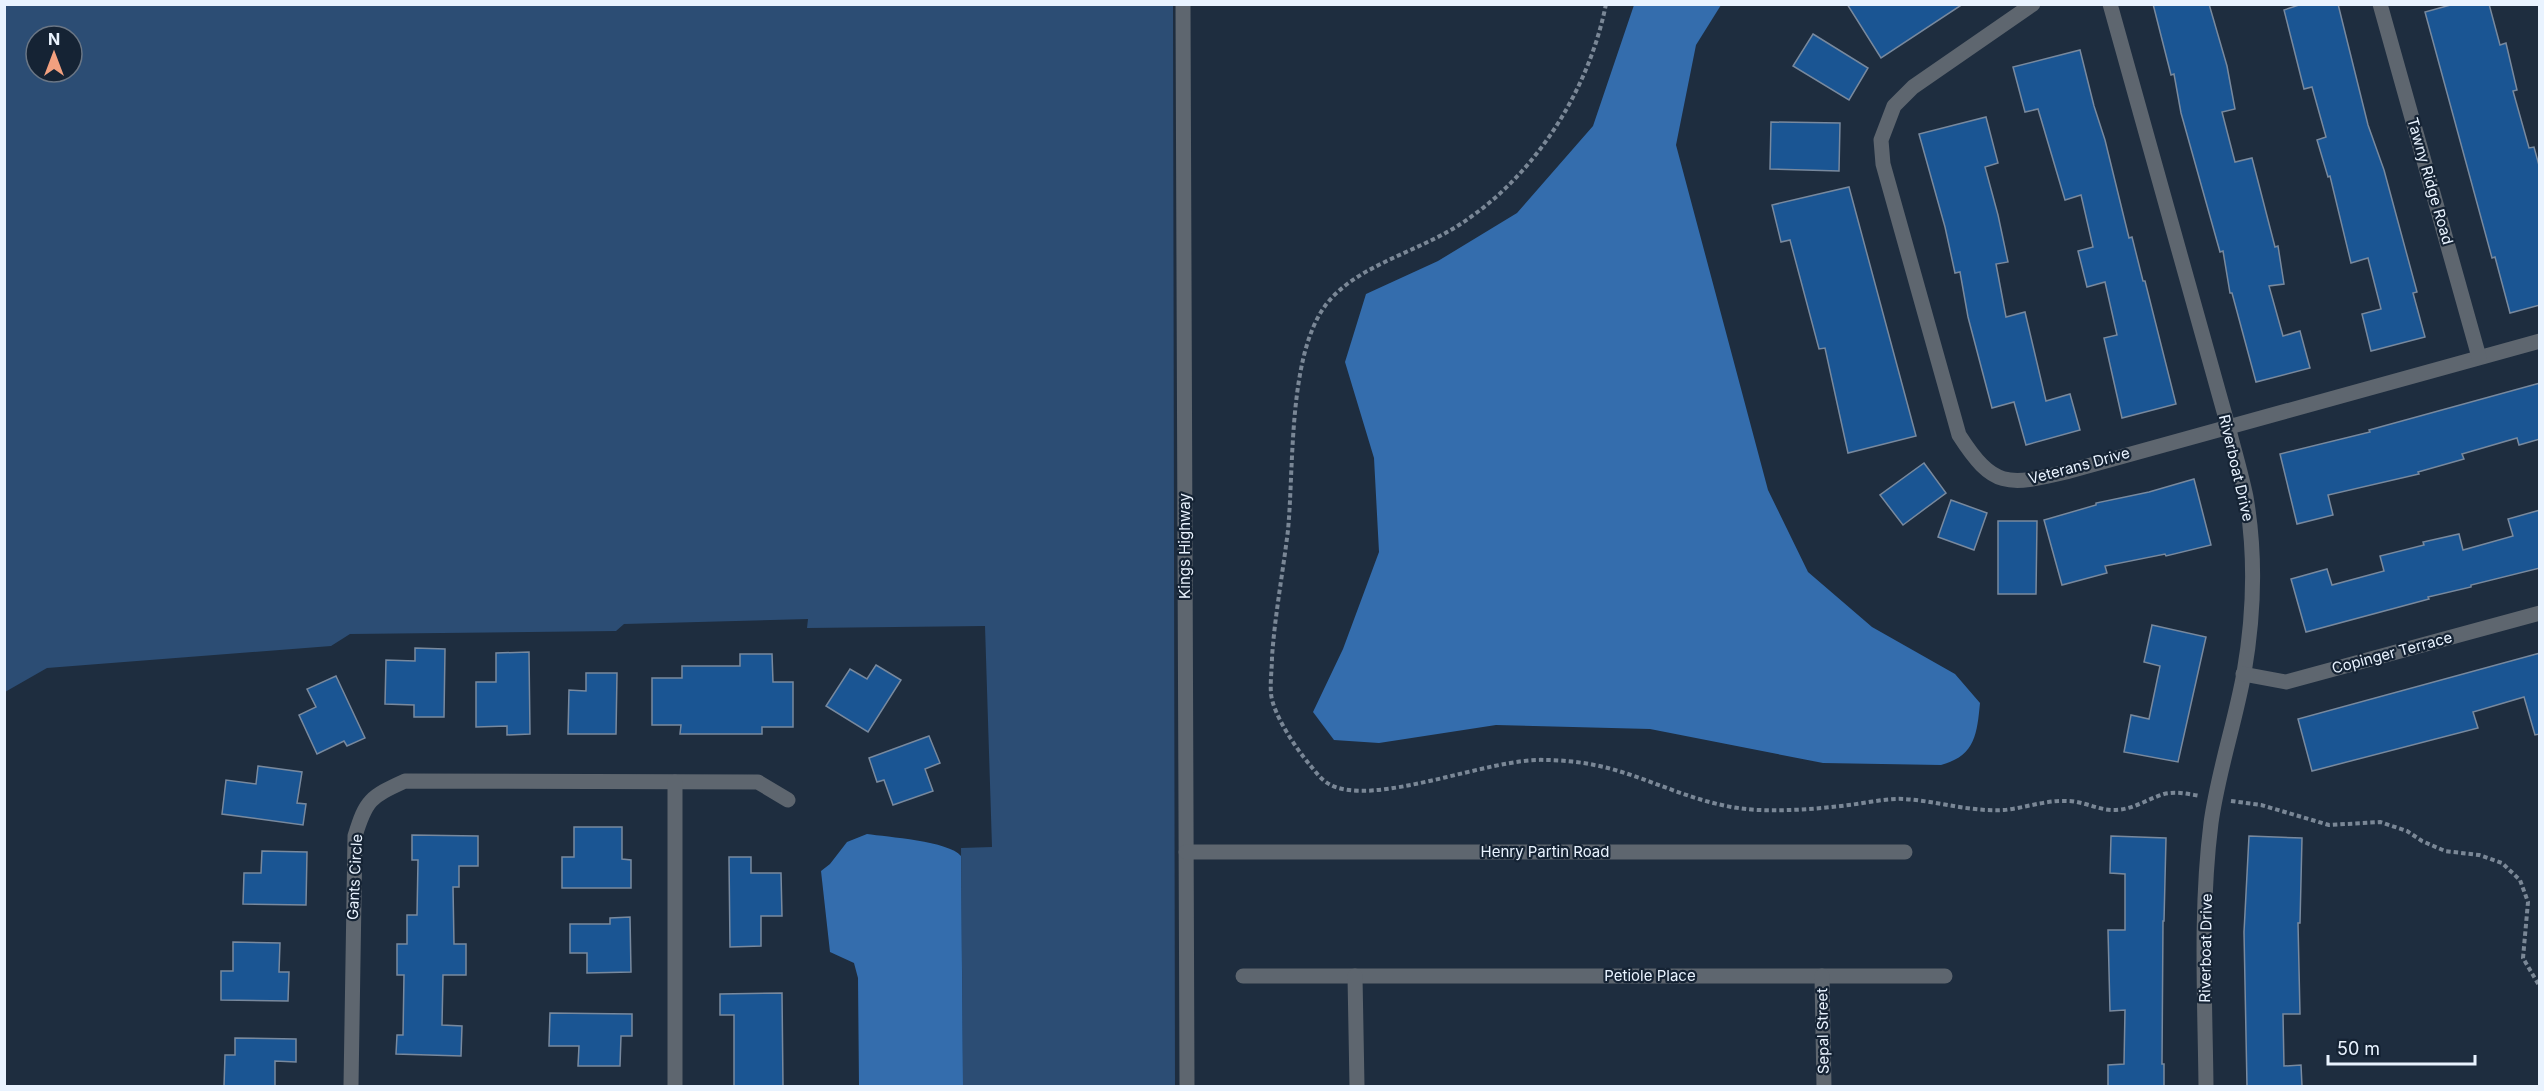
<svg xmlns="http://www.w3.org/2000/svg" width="2544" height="1091" font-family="Inter,sans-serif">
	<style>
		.green { fill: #2c4d74; fill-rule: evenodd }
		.water { fill: #346dad }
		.building { fill: #1a5593; stroke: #78899e; stroke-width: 1.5 }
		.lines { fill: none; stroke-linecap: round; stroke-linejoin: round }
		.path { stroke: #7a8796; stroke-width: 4; stroke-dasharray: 4.5 3; stroke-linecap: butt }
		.minor { stroke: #5e666f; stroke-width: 15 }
		.labels { text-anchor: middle; stroke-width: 4.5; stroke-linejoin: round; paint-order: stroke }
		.street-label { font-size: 15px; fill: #e9f3ff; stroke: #152334 }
	</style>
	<rect width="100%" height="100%" fill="#1e2d3f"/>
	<path class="green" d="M5 5H1173L1175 1086H963L961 848 992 847 985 626 807 628 808 619 624 624 616 631 350 634 331 646 47 668 5 692ZM36 36H72V72H36Z"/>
	<g class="water">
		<path d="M1634 5H1721L1696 45 1676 145 1768 490 1808 572 1872 627 1955 674 1980 703C1977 734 1975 756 1941 765L1823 763 1650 729 1496 725 1379 743 1334 740 1313 712 1343 649 1379 552 1374 458 1345 362 1366 294 1438 261 1517 213 1593 126Z"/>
		<path d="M867 834C887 837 949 841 961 856L963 1086H859L858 978 854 963 830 952 821 871 830 864 847 842Z"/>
	</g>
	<g class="building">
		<path d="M1847 4H1963L1881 58Z"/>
		<path d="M2153 4H2209L2227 66 2235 109 2222 112 2235 162 2252 158 2275 247 2278 246 2284 284 2269 286 2283 336 2300 331 2310 368 2256 382 2232 293H2230L2223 251 2220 252 2181 113 2174 74 2171 75Z"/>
		<path d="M2302 4H2338L2368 125 2384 170 2417 292 2413 293 2425 337 2371 351 2362 314 2381 309 2368 258 2351 263 2330 176 2328 177 2317 140 2326 137 2312 87 2304 89 2284 10Z"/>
		<path d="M2454 4H2489L2500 45 2506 43 2517 90 2513 91 2529 148 2534 147 2540 169V305L2510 313 2495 257 2492 258 2425 12Z"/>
		<path d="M1813 34 1868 68 1849 100 1793 66Z"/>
		<path d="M2080 50 2094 106 2105 140 2129 238 2132 237 2143 281H2145L2176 404 2122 418 2104 338 2117 335 2105 282 2087 287 2078 251 2093 247 2081 195 2065 200 2038 109 2025 112 2013 67Z"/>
		<path d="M1986 117 1998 163 1985 167 1998 215 2008 262 1996 264 2006 317 2025 312 2046 401 2070 394 2080 430 2026 445 2014 402 1992 408 1968 317 1960 272 1955 273 1945 227 1919 134Z"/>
		<path d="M1771 122 1840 123 1839 171 1770 169Z"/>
		<path d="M1849 187 1916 436 1848 453 1825 348 1819 349 1790 240 1781 242 1772 205Z"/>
		<path d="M2540 383V439L2519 445 2517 438 2462 454 2464 459 2418 472 2419 474 2328 495 2333 515 2297 524 2280 454 2370 432 2369 430Z"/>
		<path d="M1924 463 1946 493 1903 525 1880 495Z"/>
		<path d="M2194 479 2211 545 2166 556 2165 554 2105 566 2107 573 2062 585 2044 520 2096 505V503L2149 492Z"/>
		<path d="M1951 500 1987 513 1974 550 1938 537Z"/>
		<path d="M2540 510V568L2471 585V587L2428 597 2429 599 2306 632 2291 579 2327 569 2332 585 2384 571 2380 556 2424 545 2423 542 2459 534 2463 550 2513 536 2508 519Z"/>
		<path d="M1998 521H2037L2036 594H1998Z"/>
		<path d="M2152 625 2206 637 2178 762 2124 752 2131 715 2149 719 2160 666 2144 662Z"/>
		<path d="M415 648 445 649 444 717H414V705L385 704 386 660 415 661Z"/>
		<path d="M529 652 530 734 507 735V726L476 727V682H496V653Z"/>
		<path d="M2540 653V734L2535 735 2524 697 2473 712 2478 728 2312 771 2298 719Z"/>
		<path d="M740 654H772L773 682H793V727H762V734H680L681 725H652V678H682V666H740Z"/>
		<path d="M876 665 901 680 868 732 826 706 850 669 867 679Z"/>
		<path d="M586 673H617L616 734H568L569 690 586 691Z"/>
		<path d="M336 676 365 738 347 746 344 741 317 754 299 715 316 707 307 689Z"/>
		<path d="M929 736 940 763 925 769 933 791 893 805 884 780 877 782 869 758Z"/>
		<path d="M258 766 302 772 297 803 306 804 303 825 222 814 226 780 256 784Z"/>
		<path d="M574 827H622V859L631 860V888H562V857H574Z"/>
		<path d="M412 835 478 836V866H459V887H453L454 944H466V975H443L442 1025 462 1026 461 1056 396 1054 397 1035H403L404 975H397V944H407V915H417L418 860H412Z"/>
		<path d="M2111 836 2166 838 2164 921H2163L2162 1064H2164V1086H2108V1065L2124 1064 2125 1010 2110 1011 2108 930H2125V874L2110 873Z"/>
		<path d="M2249 836 2302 838 2300 923H2298L2300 1014H2283L2284 1066 2301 1065 2302 1086H2247L2244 932Z"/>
		<path d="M262 851 307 852 306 905 243 904 244 873H261Z"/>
		<path d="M729 857H751V873H781L782 916H761V946L730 947Z"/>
		<path d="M630 917 631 972 587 973V953H570V924H610V918Z"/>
		<path d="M233 942 280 943 279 972H289L288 1001 221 1000V971H233Z"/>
		<path d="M782 993 783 1086H734V1015H720V994Z"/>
		<path d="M550 1013 632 1014V1036H621L620 1066H578L579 1046H549Z"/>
		<path d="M235 1038 296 1039V1062L275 1061V1086H224L225 1055H235Z"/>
	</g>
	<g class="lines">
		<g class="path">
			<path d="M1606 4C1588 95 1529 185 1449 231 1409 254 1352 269 1325 306 1288 357 1294 467 1288 530 1283 572 1275 614 1272 657 1272 669 1270 682 1271 693 1272 713 1297 750 1310 765 1315 771 1322 781 1329 784 1372 809 1491 757 1545 760 1566 760 1588 763 1608 768 1660 782 1701 807 1758 810 1789 811 1818 809 1849 805 1867 803 1886 798 1904 799 1937 801 1969 812 2004 810 2025 808 2045 800 2067 801 2082 801 2096 809 2111 810 2131 811 2145 800 2164 794 2176 791 2188 794 2200 796"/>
			<path d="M2231 801 2261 805 2329 825 2380 822 2407 831 2422 841 2445 851 2479 855 2502 863 2520 880 2528 902 2523 958 2540 987"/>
		</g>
		<g class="minor">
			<path d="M1183 4 1187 1086"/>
			<path d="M2033 4 1913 87 1894 106 1881 140 1883 164 1959 435C1993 488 2007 486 2066 472L2540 341"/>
			<path d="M2110 4 2228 426C2234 450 2241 473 2246 497 2256 555 2254 615 2244 673 2235 723 2218 772 2211 823 2200 910 2205 999 2206 1086"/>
			<path d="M2380 4 2479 357"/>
			<path d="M2243 674 2286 682 2540 613"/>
			<path d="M1186 852H1905"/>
			<path d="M1243 976H1945"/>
			<path d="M1355 976 1357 1086"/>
			<path d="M1822 976 1824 1086"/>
			<path d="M351 1086 355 836C366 800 370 797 405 781L758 782 788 800"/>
			<path d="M675 1086V782"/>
		</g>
	</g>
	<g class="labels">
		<g class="street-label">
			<text transform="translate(2430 181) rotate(74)" y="5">Tawny Ridge Road</text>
			<text transform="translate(2079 466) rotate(-15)" y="5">Veterans Drive</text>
			<text transform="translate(2236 468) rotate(77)" y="5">Riverboat Drive</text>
			<text transform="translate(1185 546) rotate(-90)" y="5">Kings Highway</text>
			<text transform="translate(2392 653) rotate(-15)" y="5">Copinger Terrace</text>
			<text x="1545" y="857">Henry Partin Road</text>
			<text transform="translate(355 877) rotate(-87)" y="5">Gants Circle</text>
			<text transform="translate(2206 948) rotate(-89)" y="5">Riverboat Drive</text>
			<text x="1650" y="981">Petiole Place</text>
			<text transform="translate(1823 1031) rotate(-91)" y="5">Sepal Street</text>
		</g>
	</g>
	<rect width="2544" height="1091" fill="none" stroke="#e9f3ff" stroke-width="12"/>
	<g transform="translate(54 54)"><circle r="28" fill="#152334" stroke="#6a7685" stroke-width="1.5"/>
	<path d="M0-4.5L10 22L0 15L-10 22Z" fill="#f2a07f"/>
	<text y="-9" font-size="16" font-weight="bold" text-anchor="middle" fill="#e9f3ff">N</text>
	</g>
	<path d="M2328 1055v9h147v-9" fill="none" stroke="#e9f3ff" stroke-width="3"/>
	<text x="2337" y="1055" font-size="18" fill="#e9f3ff" stroke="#152334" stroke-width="4.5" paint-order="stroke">50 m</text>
</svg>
